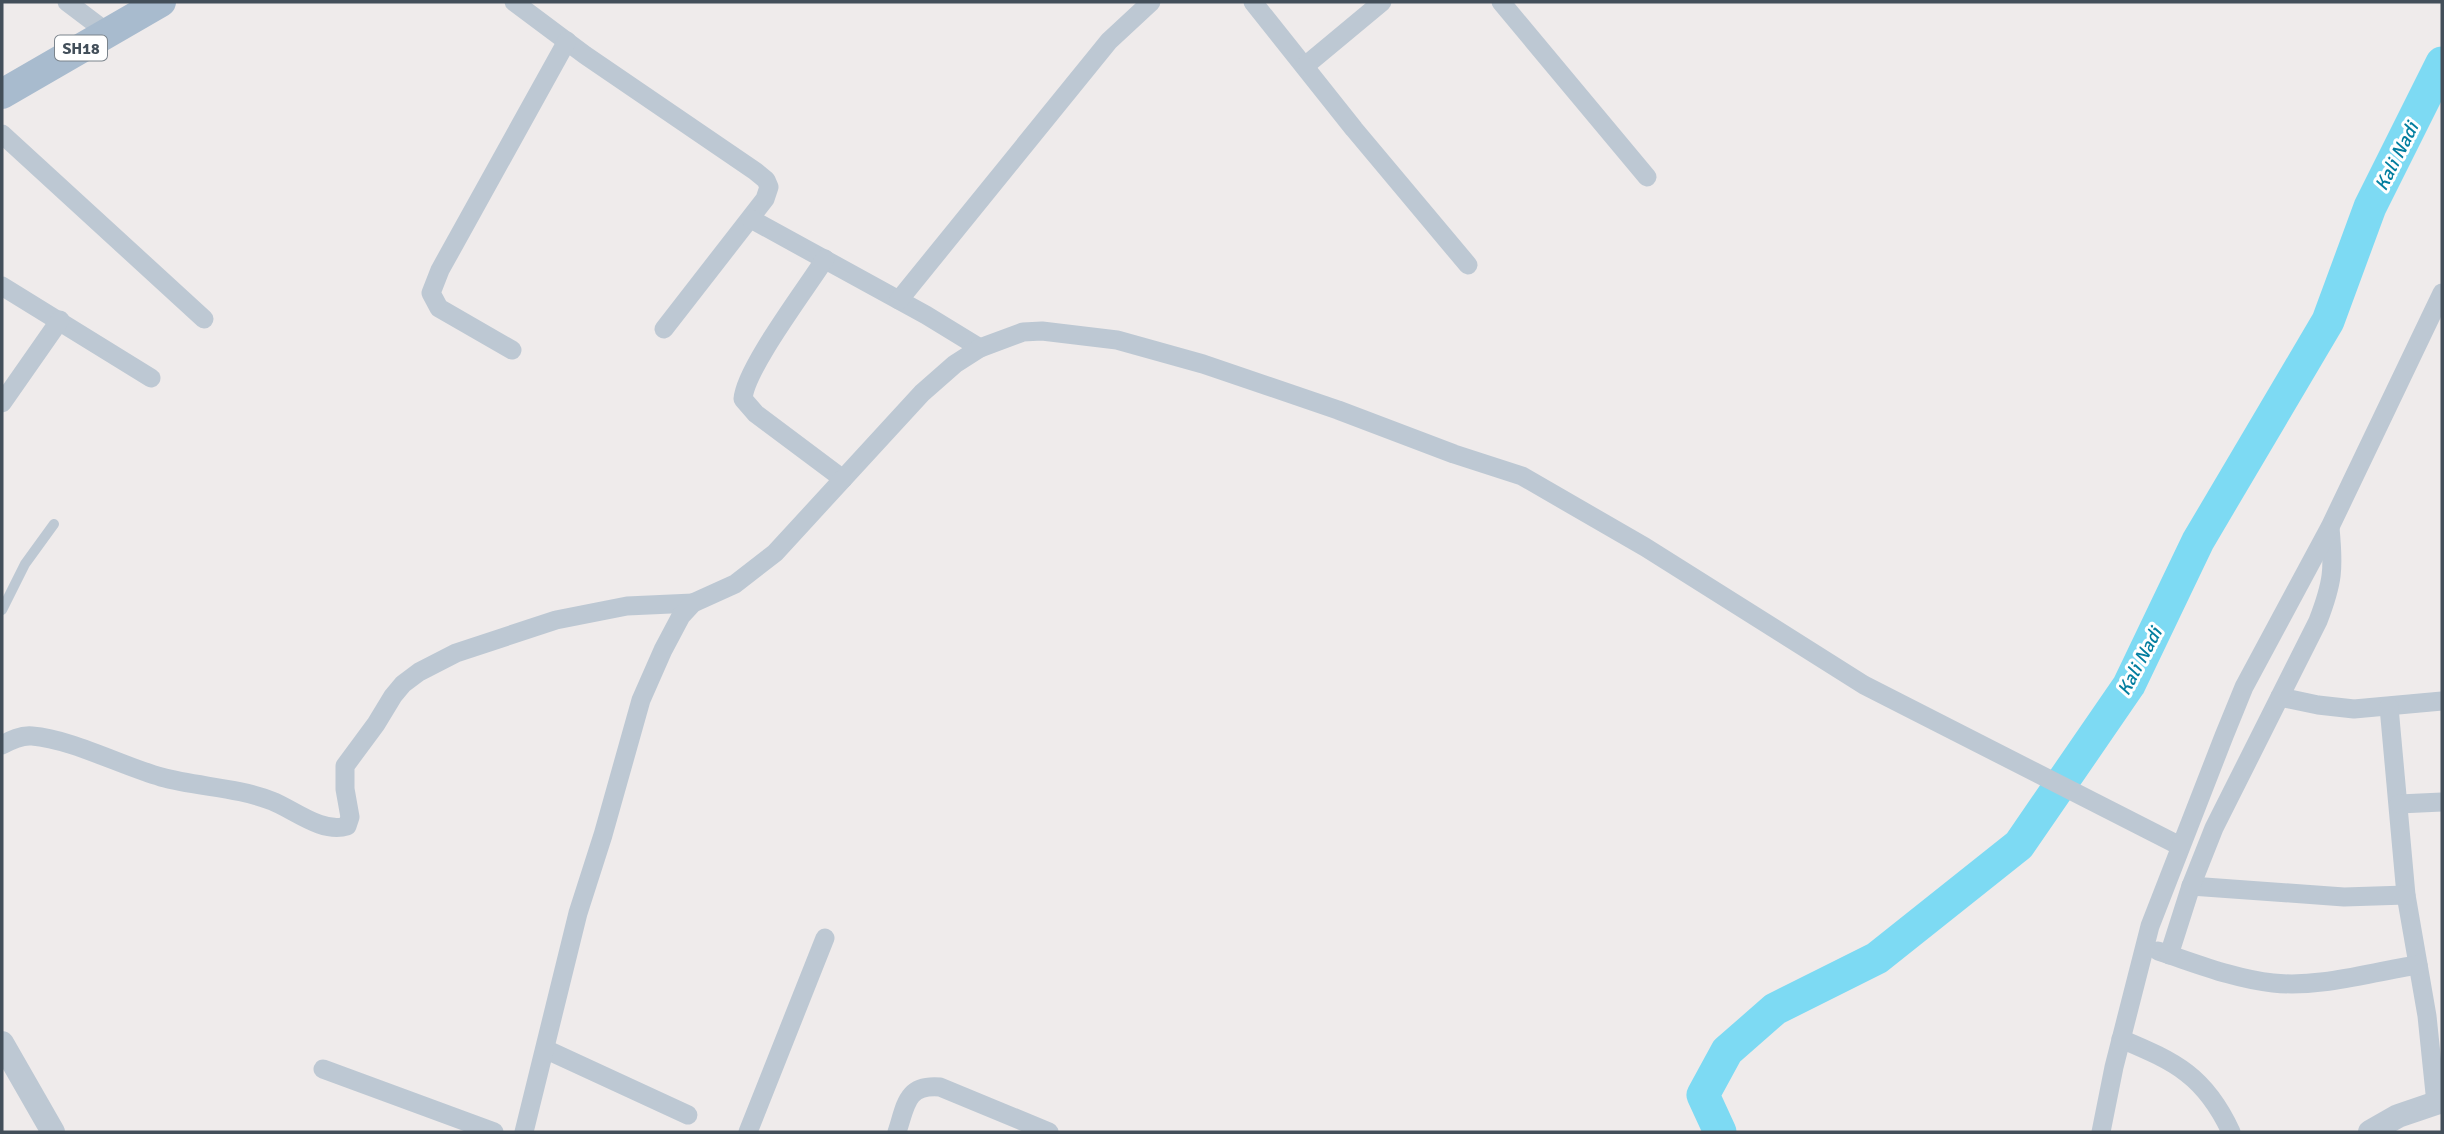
<svg xmlns="http://www.w3.org/2000/svg" width="2444" height="1134" font-family="Signika,sans-serif">
	<style>
		.lines { fill: none; stroke-linecap: round; stroke-linejoin: round }
		.river { stroke: #7ddaf3; stroke-width: 33 }
		.service { stroke: #bdc8d3; stroke-width: 10 }
		.minor { stroke: #bdc8d3; stroke-width: 19 }
		.tertiary { stroke: #bdc8d3; stroke-width: 24 }
		.primary { stroke: #a8bbce; stroke-width: 30 }
		.labels { text-anchor: middle; stroke-width: 6; stroke-linejoin: round; paint-order: stroke }
		.shield { fill: #fff; stroke: #7b848c; stroke-width: 2 }
		.shield-label { font-size: 16px; font-weight: bold; fill: #434f5a }
		.water-label { font-size: 19px; font-style: italic; fill: #037e9f; stroke: #fff }
	</style>
	<rect width="100%" height="100%" fill="#efebeb"/>
	<g class="lines">
		<path class="river" d="M1720 1132 1703 1095 1727 1051 1775 1009 1877 958 2019 845 2129 685 2198 541 2328 321 2370 207 2442 63"/>
		<path class="service" d="M2 610 25 564 54 524"/>
		<g class="minor">
			<path d="M67 2 108 33"/>
			<path d="M514 2 585 55 755 171 766 180 769 187 765 199 664 329"/>
			<path d="M1253 2 1354 129 1468 265"/>
			<path d="M1501 2 1647 177"/>
			<path d="M1305 66 1382 2"/>
			<path d="M2 134 204 319"/>
			<path d="M751 219 926 315 980 348"/>
			<path d="M825 259C806 289 745 369 743 399L756 414 843 479"/>
			<path d="M2 286 151 378"/>
			<path d="M899 300 1109 41 1151 2"/>
			<path d="M512 350 439 308 431 293 440 270 567 41"/>
			<path d="M2 403 60 320"/>
			<path d="M2280 697 2318 705 2354 709 2442 701"/>
			<path d="M2389 707 2406 895 2427 1016 2436 1103"/>
			<path d="M2 745C11 740 21 735 32 736 71 739 122 766 161 777 197 787 237 787 272 801 293 809 322 834 347 826L350 817 345 789V766L376 724 393 696 403 684 419 672 456 653 556 620 627 606 693 603"/>
			<path d="M2399 804 2442 802"/>
			<path d="M2191 886 2344 897 2406 895"/>
			<path d="M2158 951C2195 963 2234 979 2273 983 2321 988 2370 972 2418 965"/>
			<path d="M2169 955 2191 886 2214 828 2318 621C2333 582 2334 569 2330 528"/>
			<path d="M2121 1039C2176 1062 2205 1076 2231 1132"/>
			<path d="M545 1049 688 1115"/>
			<path d="M323 1069 494 1132"/>
			<path d="M524 1132 578 913 603 835 641 700 663 650 681 616 693 603 735 584 775 553 922 393 955 364 980 348 1023 332 1042 331 1117 340 1203 364 1338 410 1454 454 1522 476 1645 547 1864 685 2180 846"/>
			<path d="M748 1132 825 938"/>
			<path d="M897 1132C906 1105 906 1084 940 1087L1049 1132"/>
			<path d="M2101 1132 2114 1067 2150 926 2224 736 2244 687 2330 527 2442 293"/>
		</g>
		<g class="tertiary">
			<path d="M2 1043 53 1132"/>
			<path d="M2370 1132 2398 1116 2442 1101"/>
		</g>
		<path class="primary" d="M2 94 161 2"/>
	</g>
	<g class="labels">
		<rect class="shield" x="55" y="35.5" width="52" height="25" rx="5"/>
		<g class="shield-label">
			<text x="81" y="54">SH18</text>
		</g>
		<g class="water-label">
			<text transform="translate(2396 156) rotate(-63)" y="7">Kali Nadi</text>
			<text transform="translate(2139 661) rotate(-62)" y="7">Kali Nadi</text>
		</g>
	</g>
	<rect width="2444" height="1134" fill="none" stroke="#434f5a" stroke-width="7"/>
</svg>
